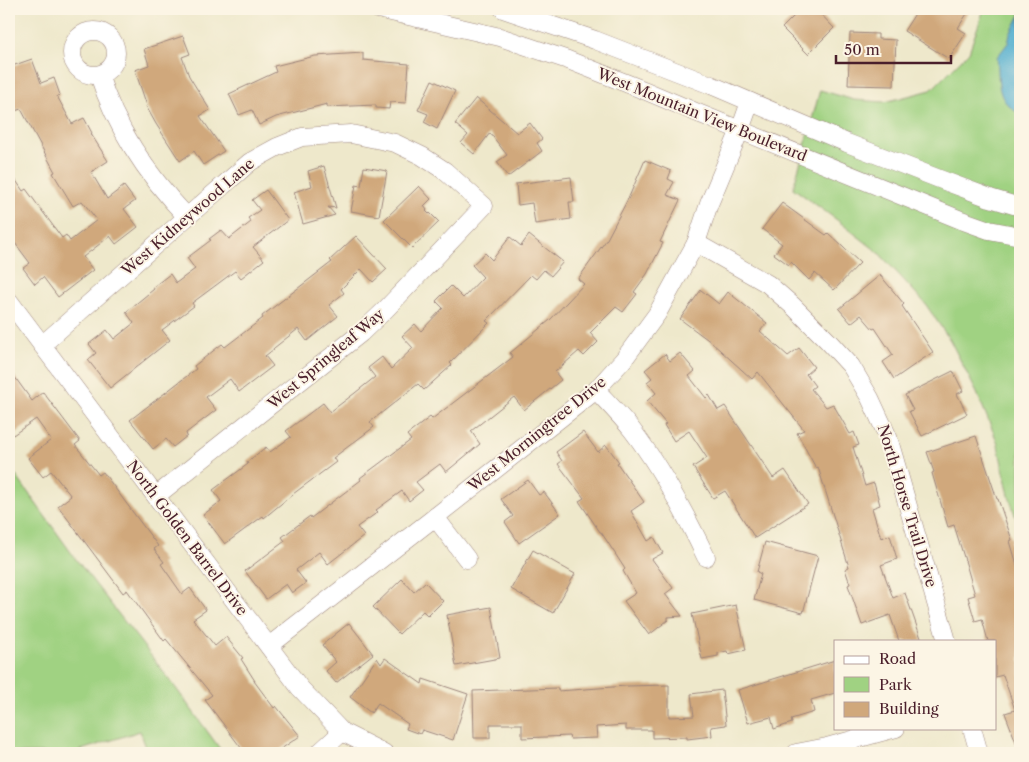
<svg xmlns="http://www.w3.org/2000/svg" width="1029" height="762" font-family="'Libre Caslon Text',serif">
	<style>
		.green { fill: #a0d282; stroke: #757856 }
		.water { fill: #51aecf; stroke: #4e667d }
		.building { fill: #d0a87b }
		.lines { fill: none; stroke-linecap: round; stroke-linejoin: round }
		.minor-casing { stroke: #9c847b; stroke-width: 19 }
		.minor { stroke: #fff; stroke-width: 18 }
		.labels { text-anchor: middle; stroke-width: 4; stroke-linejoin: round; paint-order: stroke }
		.street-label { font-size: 15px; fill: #4a1f2b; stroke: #fcf5e5 }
	</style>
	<rect width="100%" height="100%" fill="#fcf5e5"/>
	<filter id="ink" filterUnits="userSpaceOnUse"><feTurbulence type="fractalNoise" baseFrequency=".02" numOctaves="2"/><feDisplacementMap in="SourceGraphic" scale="10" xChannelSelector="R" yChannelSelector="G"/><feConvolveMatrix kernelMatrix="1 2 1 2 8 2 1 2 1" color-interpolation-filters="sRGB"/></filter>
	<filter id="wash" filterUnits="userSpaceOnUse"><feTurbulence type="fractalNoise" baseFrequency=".0096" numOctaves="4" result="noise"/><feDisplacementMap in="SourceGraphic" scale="20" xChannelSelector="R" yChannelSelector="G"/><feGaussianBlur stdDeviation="1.12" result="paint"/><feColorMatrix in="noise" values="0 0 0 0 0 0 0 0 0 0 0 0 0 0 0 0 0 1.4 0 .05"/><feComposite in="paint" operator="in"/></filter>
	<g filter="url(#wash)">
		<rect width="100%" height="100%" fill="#eee8cb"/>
		<g class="green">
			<path d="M984 9H1020V531L1009 496 997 441 977 393 950 340 924 302 878 252 837 220 793 188 800 164 820 90 854 100 885 102 931 90 969 52Z"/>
			<path d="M9 466 75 558 170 680 223 753H148L140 731 72 753H9Z"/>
		</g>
		<path class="water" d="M1020 15V114C994 99 1000 84 997 57L1008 43 1010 34Z"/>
		<g id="blocks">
			<g class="building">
				<path d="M801 9H816L834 28 808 54 782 28Z"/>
				<path d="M918 9H970L958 28 966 33 949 59 904 31Z"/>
				<path d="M850 33 878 34V39L896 40 894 86 848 85Z"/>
				<path d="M183 36 190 54 182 57 189 76 210 110 200 116 224 151 203 165 194 151 180 161 156 124 146 106H147L135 70 149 65 144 49Z"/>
				<path d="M363 53V60L409 64 406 103 390 102 389 109 376 108V105L327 107V104L276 117 259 125 252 110 239 115 229 94 276 72 274 66 315 56Z"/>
				<path d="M32 59 41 83 54 78 60 95 57 96 72 124 84 118 92 133 91 134 108 161 91 172 107 199 124 186 135 201 124 209 138 227 116 244 110 236 83 257 93 270 58 297 43 277 35 284 23 268 30 263 9 235V170L23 191 26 189 62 238 66 235 70 241 97 220 82 201 73 206 53 173 55 172 21 109 15 111 9 94V67Z"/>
				<path d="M432 80 455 91 437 129 424 122 428 114 418 110Z"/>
				<path d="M476 98 517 133 530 123 542 139 537 143 542 151 508 177 497 162 507 155 490 133 474 154 461 143 468 135 455 124Z"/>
				<path d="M645 160 671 171 668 179 674 182 667 195 680 200 660 242 663 243 647 274 634 292 637 294 623 312 616 307 590 333 598 342 584 356 579 351 555 372 561 380 524 410 514 397 471 431 480 444 446 472 440 464 416 482 423 490 409 501 402 491 376 510 378 512 357 527 364 536 328 564 319 552 296 570 306 583 292 593 286 584 266 599 245 571 285 541 282 537 310 516 311 518 361 480 360 478 411 440 407 435 430 417 432 419 513 357 510 353 550 320 584 284 578 279 607 239 629 197Z"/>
				<path d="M324 166 336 208 328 207 335 215 303 224 294 192 312 186 308 171Z"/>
				<path d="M364 167 387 171 379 216 351 211 356 185 361 186Z"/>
				<path d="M571 177 574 202H569L571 219 535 224 532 203 518 205 516 184Z"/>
				<path d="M419 186 431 199 424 206 427 210 426 211 429 214 430 213 439 222 412 248 384 220Z"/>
				<path d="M266 190 288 220 253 247 264 260 241 278 235 271 192 303 194 306 162 330 170 340 110 388 88 360 96 353 89 344 107 330 114 339 134 323 126 312 154 289 153 287 170 274 176 283 195 269 187 258 211 240 209 239 221 230 229 239 251 222 248 218 260 210 252 200Z"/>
				<path d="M782 203 826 235 828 233 860 263 834 290 815 273 809 280 791 262 789 265 774 254 782 244 762 229Z"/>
				<path d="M529 235 563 262 551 276 544 270 536 279 531 275 486 321 489 323 450 363 452 365 424 390 418 384 370 422 374 427 333 458 336 462 293 494 264 518 263 516 225 544 203 515 221 501 213 490 248 464 247 462 266 447 270 452 291 437 286 431 323 403 330 412 355 393 375 377 368 368 382 357 391 369 413 348 402 336 415 324 421 331 443 308 436 301 451 286 463 298 483 277 472 265 485 253 492 260 510 237 521 246Z"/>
				<path d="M356 236 387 269 373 282 361 269 341 289 344 293 329 305 338 316 307 341 298 329 274 348V349L265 356 273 366 239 392 230 379 206 397 216 410 186 433 187 436 173 447 166 439 153 449 130 420 196 369 194 366 222 344 225 347 263 318 262 316 332 262 330 260Z"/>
				<path d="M880 275 904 304 902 306 933 352 894 379 883 362 893 355 875 328 873 329 861 315 851 323 839 309Z"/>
				<path d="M701 290 719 304 728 292 767 323 760 331 788 356 799 348 814 367 806 374 815 386 811 389 826 407 833 404 850 434 854 432 859 445 853 447 865 486 874 483 880 505 872 508 881 538 890 535 897 559 881 565 893 598 905 593 922 641H899L890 615 862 625 848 585 850 584 845 569 849 567 818 467 816 468 797 433 804 430 758 372 752 379 711 342 680 319Z"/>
				<path d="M680 353 695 371 689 376 706 398 709 395 718 410 725 406 773 478 785 470 808 504 755 538 725 491 713 498 693 467 707 458 689 431 674 441 664 425 666 424 647 401 656 393 647 382 652 378 645 370 665 354 670 361Z"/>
				<path d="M9 369 32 401 43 392 80 441 75 445 99 475 103 472 158 546 154 549 164 562 161 564 182 594 190 588 206 610 193 619 215 646 226 637 243 658 241 659 255 681H254L274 708 276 706 300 736 275 753H245L205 700 212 695 166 639 164 641 127 590 123 593 58 506 71 496 51 471 43 477 28 458 51 440 36 419 13 435 9 429Z"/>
				<path d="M953 371 963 391 957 394 967 414 922 436 909 411 913 410 905 395Z"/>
				<path d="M583 432 598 452 606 445 619 462 617 463 644 502 631 511 648 541 654 537 663 553 652 559 673 588 665 594 682 616 668 617V620L649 635 624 601 636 593 623 571 625 569 601 532H600L579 501 584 498 558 464 562 461 556 452Z"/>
				<path d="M976 436 997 499H998L1012 540 1010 541 1020 575V587L1016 588 1020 602V749L1019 750 1005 713 1015 710 1003 675 995 677V641H988L982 619 975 621 968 597 975 595 967 567 954 525 948 527 932 473 934 472 927 452Z"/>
				<path d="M528 480 539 495 544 492 560 514 519 543 505 522 513 516 501 499Z"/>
				<path d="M765 542 818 556 803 613 754 600 761 574 757 572Z"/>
				<path d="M533 550 575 574 553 613 511 589Z"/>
				<path d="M402 579 414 592 425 582 443 601 428 616 423 611 399 634 373 607Z"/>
				<path d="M736 605 746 650 728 654 727 651 718 653V656L702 659 692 614Z"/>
				<path d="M491 607 500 658 456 666 447 615Z"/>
				<path d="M349 623 373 654 336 683 326 671 336 662 322 645Z"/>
				<path d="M377 658 381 664 385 658 422 684 423 679 468 694 453 740 422 730 420 734 406 729 408 724 378 703 371 713 350 697Z"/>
				<path d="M835 660V693L811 700 814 712 791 719 792 723 774 729 771 717 748 723 738 690Z"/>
				<path d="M669 685V717L694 716 691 694 722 690 726 725 711 727 712 736 687 739V737L652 738V730H626V725L596 727 597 738 570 739 569 736 522 738V724H490V738H474L473 691 558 688V691L626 686Z"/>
			</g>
		</g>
	</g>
	<g filter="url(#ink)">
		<use href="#blocks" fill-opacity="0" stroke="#9c847b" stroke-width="1"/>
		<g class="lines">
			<defs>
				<g id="minor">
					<path d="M378 9 500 37 568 60 646 91 698 113 961 220 989 230 1020 236"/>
					<path d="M503 9 595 40 711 85 847 143 942 180 990 198 1020 207"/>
					<circle cx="94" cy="53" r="22"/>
					<path d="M99 75C116 128 149 177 187 217"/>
					<path d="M696 243 768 284 793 306 828 341 851 366 870 398 888 437 947 641"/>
					<path d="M9 301 300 688 342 732 384 753"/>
					<path d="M42 345 187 217 250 162 277 147 302 137 351 134 395 143 422 156 445 171 484 206 386 309 361 333 156 496"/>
					<path d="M596 390C608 403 621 416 632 430 662 469 685 513 706 557"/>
					<path d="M435 517 467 559"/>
					<path d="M269 646 435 517 596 390 624 359 657 314 696 243 709 204 740 130 750 102"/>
					<path d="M972 728 979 753"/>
					<path d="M319 753 342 732"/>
					<path d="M796 753 827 747 896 728"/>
				</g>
			</defs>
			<use href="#minor" class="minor-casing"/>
			<use href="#minor" class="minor"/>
		</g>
	</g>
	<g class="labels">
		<g class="street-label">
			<text transform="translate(702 115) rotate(22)" y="5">West Mountain View Boulevard</text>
			<text transform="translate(188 217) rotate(-41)" y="5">West Kidneywood Lane</text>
			<text transform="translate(326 359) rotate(-40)" y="5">West Springleaf Way</text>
			<text transform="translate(537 434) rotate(-39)" y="5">West Morningtree Drive</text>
			<text transform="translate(907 506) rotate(73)" y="5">North Horse Trail Drive</text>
			<text transform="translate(187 538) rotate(53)" y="5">North Golden Barrel Drive</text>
		</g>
	</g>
	<rect width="1029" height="762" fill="none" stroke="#fcf5e5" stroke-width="30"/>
	<rect x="834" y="640" width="162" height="90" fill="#fcf5e5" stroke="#b59f9b"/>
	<rect x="844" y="656" width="25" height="8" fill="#ffffff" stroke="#b59f9b"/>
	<text x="879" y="664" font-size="15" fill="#4a1f2b">Road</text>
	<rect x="844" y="677" width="25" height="15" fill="#a0d282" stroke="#b59f9b"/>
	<text x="879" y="690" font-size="15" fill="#4a1f2b">Park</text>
	<rect x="844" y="702" width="25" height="15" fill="#d0a87b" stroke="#b59f9b"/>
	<text x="879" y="714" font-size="15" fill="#4a1f2b">Building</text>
	<path d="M836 55v8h115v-8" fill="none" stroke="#4a1f2b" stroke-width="2.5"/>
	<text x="844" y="55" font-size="15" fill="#4a1f2b" stroke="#fcf5e5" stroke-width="4" paint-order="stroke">50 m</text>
</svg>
